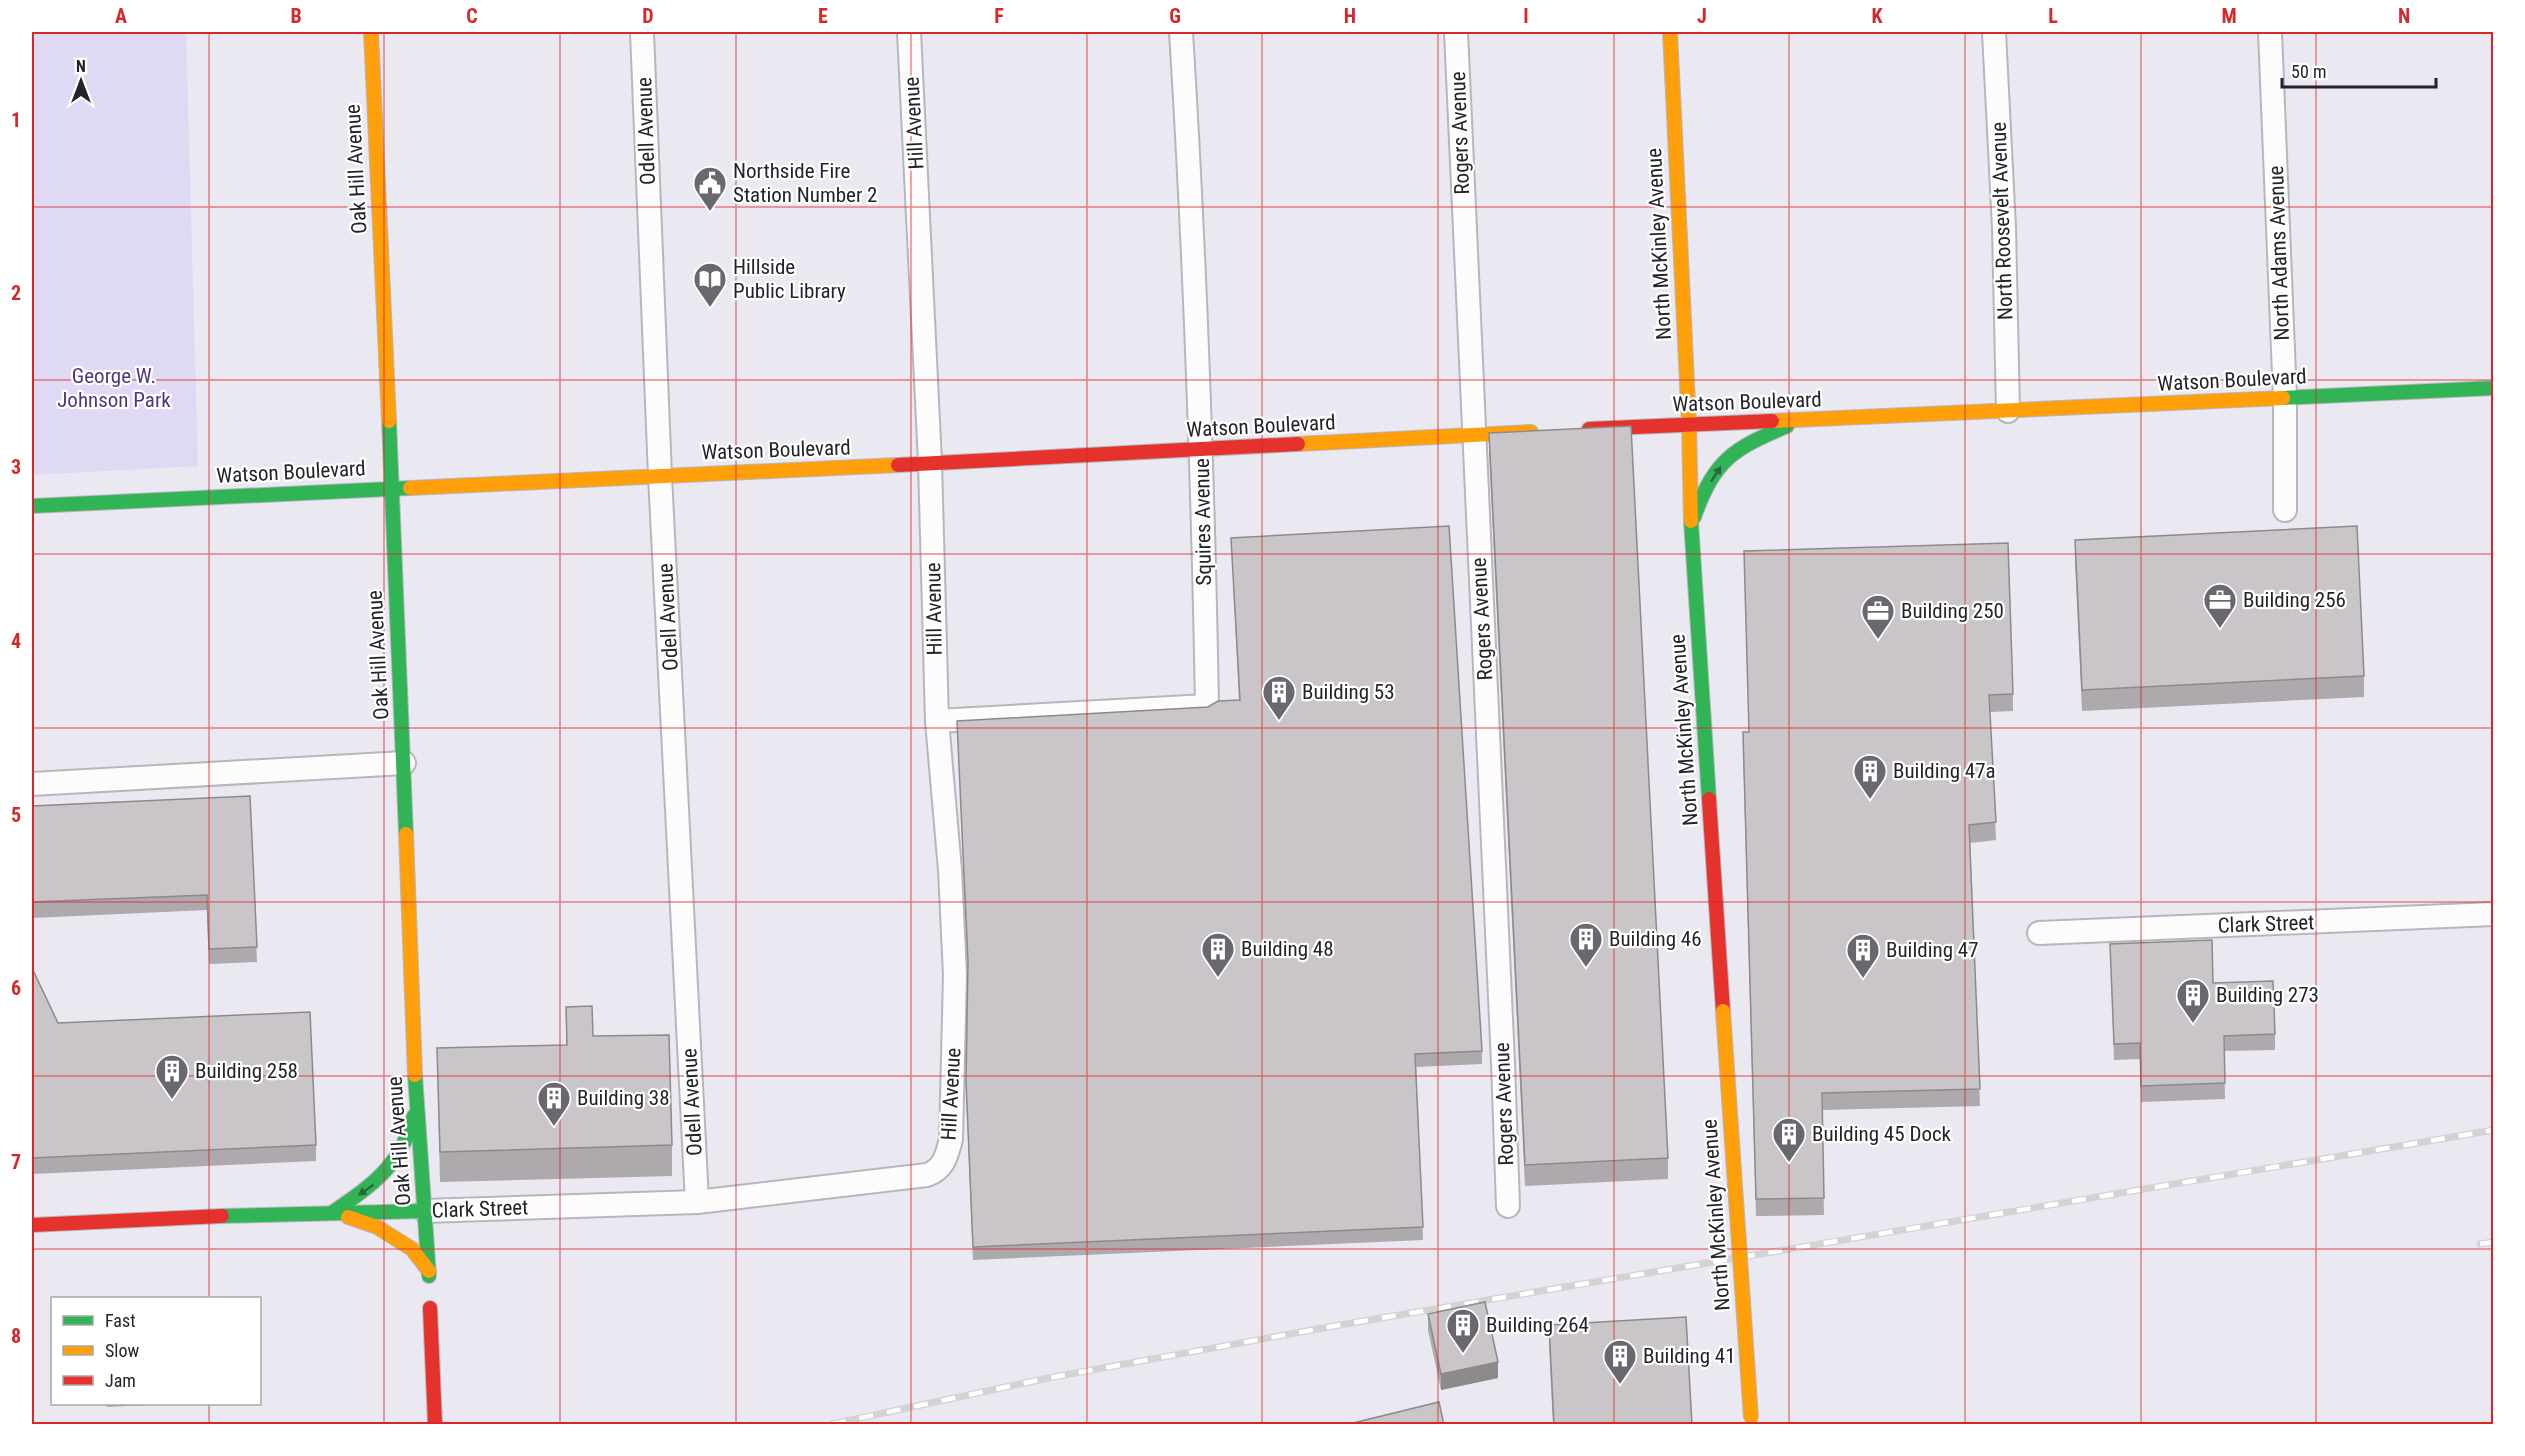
<svg xmlns="http://www.w3.org/2000/svg" width="2525" height="1456" font-family="'Roboto Condensed',sans-serif">
	<style>
		.green { fill: #dfd9f4 }
		.lines { fill: none; stroke-linecap: round; stroke-linejoin: round }
		.street-casing { stroke: #b8b6bd; stroke-width: 26 }
		.fast-casing { stroke: #b8b6bd; stroke-width: 16 }
		.slow-casing { stroke: #b8b6bd; stroke-width: 16 }
		.jam-casing { stroke: #b8b6bd; stroke-width: 16 }
		.street { stroke: #fcfcfd; stroke-width: 22 }
		.fast { stroke: #30b455; stroke-width: 14 }
		.slow { stroke: #ff9f0a; stroke-width: 14 }
		.jam { stroke: #e5322d; stroke-width: 14 }
		.rail-casing { stroke: #d3d3d5; stroke-width: 7 }
		.rail { stroke: #fff; stroke-width: 4.5; stroke-dasharray: 14; stroke-linecap: butt }
		.slow-bridge-casing { stroke: #b8b6bd; stroke-width: 16; stroke-linecap: butt }
		.slow-bridge { stroke: #ff9f0a; stroke-width: 14 }
		.wall { fill: #aea9ac }
		.shaded-wall { fill: #8d8a8c }
		.building { fill: #cac5c8; stroke: #8d8a8c; stroke-width: 1.5 }
		.oneway { fill: #29643d }
		.grid { fill: none; stroke: #d62828; stroke-width: 1.5; stroke-opacity: 0.55 }
		.labels { text-anchor: middle; stroke-width: 4.5; stroke-linejoin: round; paint-order: stroke }
		.street-label { font-size: 21px; fill: #242329; stroke: #fff }
		.poi-label { font-size: 21px; fill: #242329; stroke: #fff; text-anchor: start }
		.park-label { font-size: 21px; fill: #503581; stroke: #fff }
		.neatline { fill: none; stroke: #d62828; stroke-width: 2 }
		.grid-label { font-size: 20px; text-anchor: middle; font-weight: bold; fill: #d62828 }
	</style>
	<rect width="100%" height="100%" fill="#eae8f1"/>
	<path class="green" d="M32 32H186L198 466 32 475Z"/>
	<g class="lines">
		<defs>
			<g id="street">
				<path d="M642 32 660 476 697 1202"/>
				<path d="M1456 32 1503 1063 1508 1206"/>
				<path d="M1994 32 2004 228 2008 411"/>
				<path d="M2270 32 2285 399V510"/>
				<path d="M937 721 1207 706C1203 481 1195 256 1181 32"/>
				<path d="M32 784 404 763"/>
				<path d="M2039 933 2494 914"/>
				<path d="M425 1211 697 1202 927 1175C944 1169 947 1155 951 1139L955 975 950 870 937 721 930 462 909 32"/>
			</g>
			<g id="fast">
				<path d="M2283 398 2494 388"/>
				<path d="M389 421 406 834"/>
				<path d="M32 506 410 488"/>
				<path d="M1694 517C1715 459 1733 449 1787 426"/>
				<path d="M1691 521 1709 799"/>
				<path d="M415 1075 429 1276"/>
				<path d="M333 1212C374 1184 400 1166 414 1116"/>
				<path d="M222 1216 425 1211"/>
			</g>
			<g id="slow">
				<path d="M371 32 389 421"/>
				<path d="M1670 32 1689 424 1691 521"/>
				<path d="M1772 421 2283 398"/>
				<path d="M1298 444 1531 432"/>
				<path d="M410 488 898 465"/>
				<path d="M406 834 415 1075"/>
				<path d="M348 1217 377 1227 412 1249 429 1271"/>
			</g>
			<g id="jam">
				<path d="M1589 429 1772 421"/>
				<path d="M898 465 1298 444"/>
				<path d="M1709 799 1723 1011"/>
				<path d="M32 1225 222 1216"/>
				<path d="M430 1308 435 1424"/>
			</g>
		</defs>
		<use href="#street" class="street-casing"/>
		<use href="#fast" class="fast-casing"/>
		<use href="#slow" class="slow-casing"/>
		<use href="#jam" class="jam-casing"/>
		<use href="#street" class="street"/>
		<use href="#fast" class="fast"/>
		<use href="#slow" class="slow"/>
		<use href="#jam" class="jam"/>
		<defs>
			<g id="rail">
				<path d="M2480 1244 2494 1242"/>
				<path d="M832 1424 1048 1378 1334 1326 2494 1130"/>
			</g>
		</defs>
		<use href="#rail" class="rail-casing"/>
		<use href="#rail" class="rail"/>
		<defs>
			<path id="slow-bridge" d="M1723 1011 1751 1418"/>
		</defs>
		<use href="#slow-bridge" class="slow-bridge-casing"/>
		<use href="#slow-bridge" class="slow-bridge"/>
	</g>
	<g class="wall">
		<path d="M1489 433 1668 1158V1179L1525 1186 1489 454Z"/>
		<path d="M1231 538 1482 1051V1064L1416 1067 1423 1240 973 1260 966 1094 968 970 957 721 1208 707 1239 700Z"/>
		<path d="M2075 540 2364 676V697L2082 711 2075 561Z"/>
		<path d="M1744 551 2013 694V711L1990 712 1996 840 1970 843 1980 1106 1822 1110 1824 1215 1756 1216 1743 749V732H1749Z"/>
		<path d="M250 796 257 962 209 964 207 910 32 918V806Z"/>
		<path d="M2110 944 2213 983 2275 1034V1050L2224 1051 2225 1099 2141 1102 2140 1059 2114 1060Z"/>
		<path d="M32 968 58 1023 316 1145V1161L32 1174Z"/>
		<path d="M566 1007 593 1036 672 1145V1176L440 1182 437 1048 566 1045Z"/>
		<path d="M1428 1314 1498 1378 1441 1390 1428 1330Z"/>
		<path d="M1549 1325 1692 1425H1553L1549 1346Z"/>
		<path d="M106 1404H165L107 1407Z"/>
	</g>
	<path class="shaded-wall" d="M1498 1362V1378L1441 1390V1374Z"/>
	<g class="building">
		<path d="M1631 426 1668 1158 1525 1165 1489 433Z"/>
		<path d="M1449 526 1482 1051 1415 1054 1423 1227 973 1247 966 1081 968 962 957 721 1208 707 1218 701 1240 700 1231 538Z"/>
		<path d="M2357 526 2364 676 2082 690 2075 540Z"/>
		<path d="M2008 543 2013 694 1989 695 1996 822 1969 825 1980 1089 1822 1093 1824 1198 1756 1199 1743 732H1749L1744 551Z"/>
		<path d="M250 796 257 947 209 949 207 895 32 902V806Z"/>
		<path d="M2212 940 2213 983 2273 981 2275 1034 2224 1036 2225 1083 2141 1086 2140 1043 2114 1044 2110 944Z"/>
		<path d="M32 968 58 1023 310 1012 316 1145 32 1158Z"/>
		<path d="M592 1006 593 1036 669 1035 672 1145 440 1152 437 1048 567 1045 566 1007Z"/>
		<path d="M1485 1302 1498 1362 1441 1374 1428 1314Z"/>
		<path d="M1686 1317 1692 1425H1554L1549 1325Z"/>
		<path d="M1439 1402 1444 1425H1345Z"/>
	</g>
	<defs><path id="oneway-solid" d="M-6-.8H1V-3.2L6.5 0L1 3.2V.8H-6Z" transform="scale(1.5)"/></defs>
	<g class="oneway">
		<use href="#oneway-solid" transform="translate(1716 474) rotate(-57)"/>
		<use href="#oneway-solid" transform="translate(366 1190) rotate(145)"/>
	</g>
	<path class="grid" d="M209 32V1298M384 32V1424M560 32V1424M736 32V1424M911 32V1424M1087 32V1424M1262 32V1424M1438 32V1424M1614 32V1424M1789 32V1424M1965 32V1424M2141 32V1424M2316 32V1424M32 207H2494M32 380H2494M32 554H2494M32 728H2494M32 902H2494M32 1076H2494M32 1249H2494M209 1404V1424"/>
	<defs>
		<symbol id="civic-pin" viewBox="-11 -11 22 30"><path d="M0 17L-7.5 6A9.5 9.5 0 1 1 7.5 6Z" fill="#69686f" stroke="#fff"/><path d="M-.6-6.5H3V-4.5H.6V-3L4-1V1h2V6H-6V1h2V-1L-.6-3ZM-1.2 2.5V6h2.4V2.5Z" fill="#fff"/></symbol>
		<symbol id="library-pin" viewBox="-11 -11 22 30"><path d="M0 17L-7.5 6A9.5 9.5 0 1 1 7.5 6Z" fill="#69686f" stroke="#fff"/><path d="M-6-4Q-3-5.5-.7-3.5V5Q-3 3-6 4ZM6-4Q3-5.5 .7-3.5V5Q3 3 6 4Z" fill="#fff"/></symbol>
		<symbol id="office-pin" viewBox="-11 -11 22 30"><path d="M0 17L-7.5 6A9.5 9.5 0 1 1 7.5 6Z" fill="#69686f" stroke="#fff"/><path d="M-6-3h4V-5.5h4V-3h4V5H-6ZM-1-4.5V-3h2v-1.5ZM-6 0V1H6V0Z" fill="#fff"/></symbol>
		<symbol id="building-pin" viewBox="-11 -11 22 30"><path d="M0 17L-7.5 6A9.5 9.5 0 1 1 7.5 6Z" fill="#69686f" stroke="#fff"/><path d="M-4-6H4V6H1V3H-1V6H-4ZM-2.5-4.3h1.7v1.8h-1.7ZM.8-4.3h1.7v1.8H.8ZM-2.5-1h1.7V.8h-1.7ZM.8-1h1.7V.8H.8Z" fill="#fff"/></symbol>
	</defs>
	<g fill-rule="evenodd">
		<use href="#civic-pin" x="691" y="164" width="38" height="52"/>
		<use href="#library-pin" x="691" y="260" width="38" height="52"/>
		<use href="#office-pin" x="2201" y="581" width="38" height="52"/>
		<use href="#office-pin" x="1859" y="592" width="38" height="52"/>
		<use href="#building-pin" x="1260" y="673" width="38" height="52"/>
		<use href="#building-pin" x="1851" y="752" width="38" height="52"/>
		<use href="#building-pin" x="1567" y="920" width="38" height="52"/>
		<use href="#building-pin" x="1199" y="930" width="38" height="52"/>
		<use href="#building-pin" x="1844" y="931" width="38" height="52"/>
		<use href="#building-pin" x="2174" y="976" width="38" height="52"/>
		<use href="#building-pin" x="153" y="1052" width="38" height="52"/>
		<use href="#building-pin" x="535" y="1079" width="38" height="52"/>
		<use href="#building-pin" x="1770" y="1115" width="38" height="52"/>
		<use href="#building-pin" x="1444" y="1306" width="38" height="52"/>
		<use href="#building-pin" x="1601" y="1337" width="38" height="52"/>
	</g>
	<g class="labels">
		<g class="street-label">
			<text transform="translate(914 123) rotate(-93)" y="7">Hill Avenue</text>
			<text transform="translate(646 131) rotate(-92)" y="7">Odell Avenue</text>
			<text transform="translate(1460 133) rotate(-92)" y="7">Rogers Avenue</text>
			<text transform="translate(356 169) rotate(-93)" y="7">Oak Hill Avenue</text>
			<text transform="translate(2002 221) rotate(-92)" y="7">North Roosevelt Avenue</text>
			<text transform="translate(1659 244) rotate(-93)" y="7">North McKinley Avenue</text>
			<text transform="translate(2279 253) rotate(-92)" y="7">North Adams Avenue</text>
			<text transform="translate(2232 380) rotate(-3)" y="7">Watson Boulevard</text>
			<text transform="translate(1747 402) rotate(-2)" y="7">Watson Boulevard</text>
			<text transform="translate(1261 426) rotate(-3)" y="7">Watson Boulevard</text>
			<text transform="translate(776 450) rotate(-2)" y="7">Watson Boulevard</text>
			<text transform="translate(291 472) rotate(-3)" y="7">Watson Boulevard</text>
			<text transform="translate(1203 522) rotate(-91)" y="7">Squires Avenue</text>
			<text transform="translate(934 609) rotate(-91)" y="7">Hill Avenue</text>
			<text transform="translate(668 617) rotate(-93)" y="7">Odell Avenue</text>
			<text transform="translate(1482 619) rotate(-93)" y="7">Rogers Avenue</text>
			<text transform="translate(378 655) rotate(-93)" y="7">Oak Hill Avenue</text>
			<text transform="translate(1684 730) rotate(-94)" y="7">North McKinley Avenue</text>
			<text transform="translate(2266 924) rotate(-2)" y="7">Clark Street</text>
			<text transform="translate(951 1094) rotate(-87)" y="7">Hill Avenue</text>
			<text transform="translate(692 1102) rotate(-93)" y="7">Odell Avenue</text>
			<text transform="translate(1504 1104) rotate(-92)" y="7">Rogers Avenue</text>
			<text transform="translate(399 1141) rotate(-94)" y="7">Oak Hill Avenue</text>
			<text transform="translate(480 1209) rotate(-2)" y="7">Clark Street</text>
			<text transform="translate(1716 1215) rotate(-94)" y="7">North McKinley Avenue</text>
		</g>
		<g class="poi-label">
			<text x="733" y="178">Northside Fire<tspan x="733" dy="24">Station Number 2</tspan></text>
			<text x="733" y="274">Hillside<tspan x="733" dy="24">Public Library</tspan></text>
			<text x="2243" y="607">Building 256</text>
			<text x="1901" y="618">Building 250</text>
			<text x="1302" y="699">Building 53</text>
			<text x="1893" y="778">Building 47a</text>
			<text x="1609" y="946">Building 46</text>
			<text x="1241" y="956">Building 48</text>
			<text x="1886" y="957">Building 47</text>
			<text x="2216" y="1002">Building 273</text>
			<text x="195" y="1078">Building 258</text>
			<text x="577" y="1105">Building 38</text>
			<text x="1812" y="1141">Building 45 Dock</text>
			<text x="1486" y="1332">Building 264</text>
			<text x="1643" y="1363">Building 41</text>
		</g>
		<g class="park-label">
			<text x="114" y="383">George W.<tspan x="114" dy="24">Johnson Park</tspan></text>
		</g>
	</g>
	<rect width="2525" height="1456" fill="none" stroke="#ffffff" stroke-width="66"/>
	<rect x="51" y="1297" width="210" height="108" fill="#ffffff" stroke="#a7a7a9" stroke-width="1.5"/>
	<rect x="63" y="1316" width="30" height="9" fill="#30b455" stroke="#a7a7a9" stroke-width="1.5"/>
	<text x="105" y="1327" font-size="18" fill="#242329">Fast</text>
	<rect x="63" y="1346" width="30" height="9" fill="#ff9f0a" stroke="#a7a7a9" stroke-width="1.5"/>
	<text x="105" y="1357" font-size="18" fill="#242329">Slow</text>
	<rect x="63" y="1376" width="30" height="9" fill="#e5322d" stroke="#a7a7a9" stroke-width="1.5"/>
	<text x="105" y="1387" font-size="18" fill="#242329">Jam</text>
	<g transform="translate(81 81)" stroke="#ffffff" stroke-width="4.5" paint-order="stroke">
	<path d="M0-4.5L10 22L0 15L-10 22Z" fill="#242329"/>
	<text y="-9" font-size="16" font-weight="bold" text-anchor="middle" fill="#242329">N</text>
	</g>
	<path d="M2282 78v9h154v-9" fill="none" stroke="#242329" stroke-width="3"/>
	<text x="2291" y="78" font-size="18" fill="#242329" stroke="#ffffff" stroke-width="4.5" paint-order="stroke">50 m</text>
	<rect x="33" y="33" width="2459" height="1390" class="neatline"/>
	<g class="grid-label">
		<text x="121" y="23">A</text>
		<text x="296" y="23">B</text>
		<text x="472" y="23">C</text>
		<text x="648" y="23">D</text>
		<text x="823" y="23">E</text>
		<text x="999" y="23">F</text>
		<text x="1175" y="23">G</text>
		<text x="1350" y="23">H</text>
		<text x="1526" y="23">I</text>
		<text x="1702" y="23">J</text>
		<text x="1877" y="23">K</text>
		<text x="2053" y="23">L</text>
		<text x="2229" y="23">M</text>
		<text x="2404" y="23">N</text>
		<text x="16" y="127">1</text>
		<text x="16" y="300">2</text>
		<text x="16" y="474">3</text>
		<text x="16" y="648">4</text>
		<text x="16" y="822">5</text>
		<text x="16" y="995">6</text>
		<text x="16" y="1169">7</text>
		<text x="16" y="1343">8</text>
	</g>
</svg>
